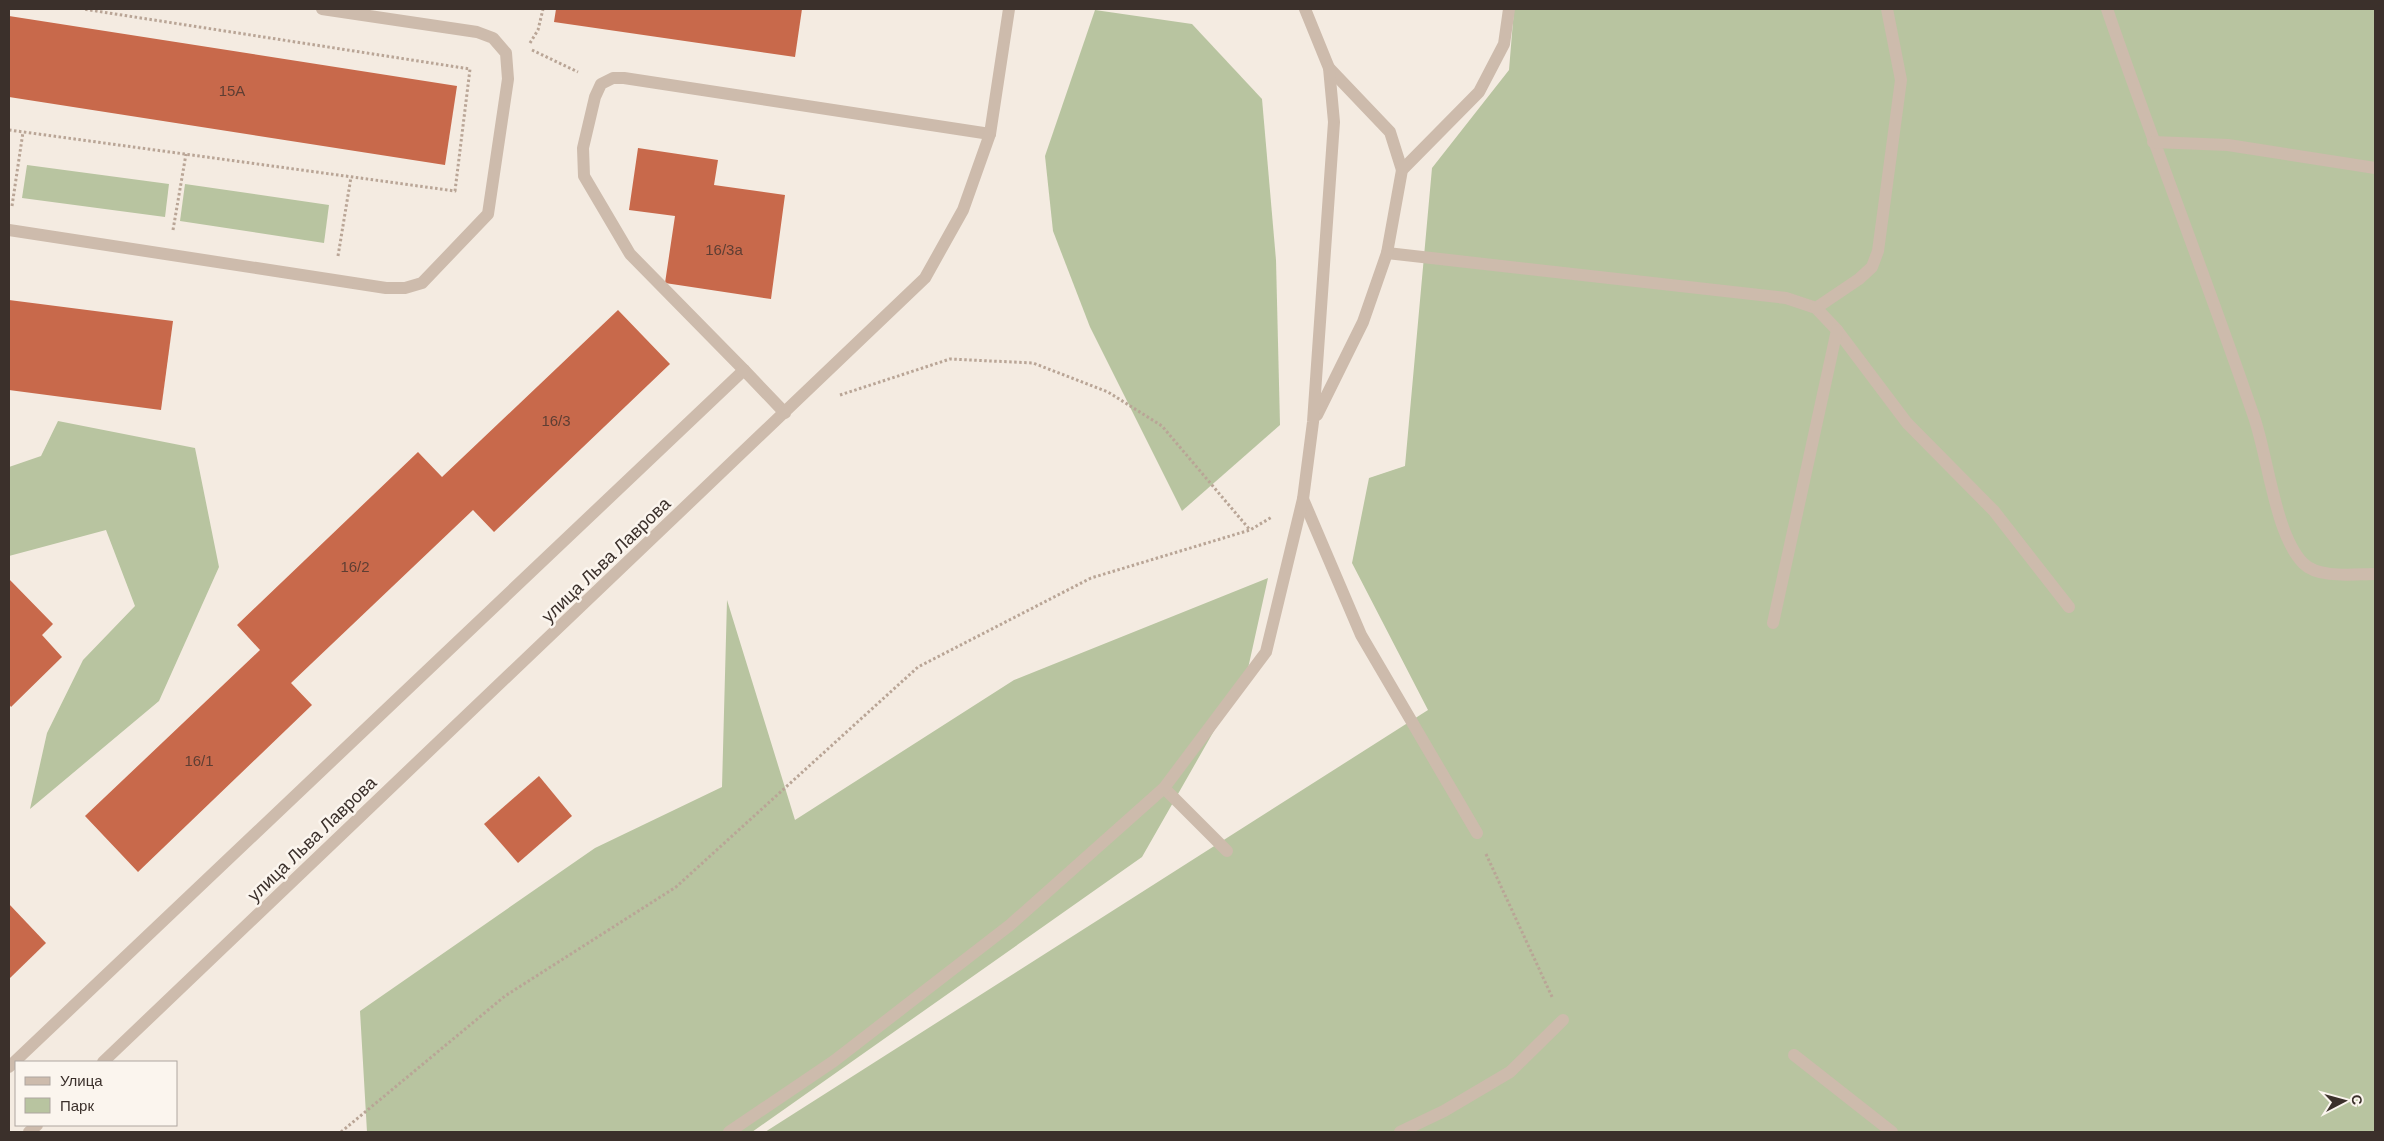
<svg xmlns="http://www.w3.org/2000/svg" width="2384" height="1141" font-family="Helvetica,sans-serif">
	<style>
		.green { fill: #b8c4a0 }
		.building { fill: #c8694b }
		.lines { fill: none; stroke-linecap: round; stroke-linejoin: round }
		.path { stroke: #b9a596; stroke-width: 3; stroke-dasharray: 2.5 2.5; stroke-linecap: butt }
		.lane { stroke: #cdbbac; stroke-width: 12 }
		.street { stroke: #cdbbac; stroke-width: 12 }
		.labels { text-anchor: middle; stroke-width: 5; stroke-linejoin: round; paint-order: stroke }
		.number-label { font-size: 15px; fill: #5e3e33 }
		.street-label { font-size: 18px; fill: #3b302b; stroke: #fbf5ee }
	</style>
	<rect width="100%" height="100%" fill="#f4ebe1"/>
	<g class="green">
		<path d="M1514 9H2375V1132H765L1428 710 1352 563 1369 478 1405 466 1432 168 1509 70Z"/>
		<path d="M1095 10 1192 24 1262 99 1276 260 1280 425 1182 511 1090 327 1053 231 1045 156Z"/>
		<path d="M27 165 169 184 165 217 22 198Z"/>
		<path d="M185 184 329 205 324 243 180 221Z"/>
		<path d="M58 421 195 448 219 567 159 701 30 809 47 733 83 660 135 606 106 530 9 556V467L41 456Z"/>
		<path d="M1268 578 1247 673 1142 857 752 1132H367L360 1011 595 848 722 787 727 600 795 820 1014 680Z"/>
	</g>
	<g class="building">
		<path d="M556 9H802L795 57 554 22Z"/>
		<path d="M9 16 457 86 445 165 9 97Z"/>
		<path d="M638 148 718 160 714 185 785 195 771 299 665 283 675 216 629 210Z"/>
		<path d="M9 300 173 321 161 410 9 390Z"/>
		<path d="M618 310 670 364 494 532 473 510 291 683 312 705 138 872 85 816 260 650 237 625 418 452 442 477Z"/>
		<path d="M9 579 53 624 42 635 62 657 11 707 9 704Z"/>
		<path d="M539 776 572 816 518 863 484 824Z"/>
		<path d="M9 904 46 943 9 979Z"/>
	</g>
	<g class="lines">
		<g class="path">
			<path d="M530 43 538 30 543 9"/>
			<path d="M532 50 578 72"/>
			<path d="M9 130 455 191 470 69 83 9"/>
			<path d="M12 206 23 132"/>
			<path d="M173 230 186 154"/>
			<path d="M338 256 351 177"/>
			<path d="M840 395 950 359 1033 363 1108 392 1162 426 1250 530"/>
			<path d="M1486 854 1553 999"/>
			<path d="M341 1132 505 996 676 887 918 667 1091 578 1250 530 1272 517"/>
		</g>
		<g class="lane">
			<path d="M2107 9C2154 146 2207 280 2254 417 2268 457 2275 534 2303 563 2318 579 2355 574 2375 574"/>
			<path d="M1329 68 1390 132 1402 170"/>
			<path d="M2153 142 2228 145 2375 168"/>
			<path d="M9 230 386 288H405L422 283 488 214 508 79 506 53 493 38 477 32 322 9"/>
			<path d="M1387 253 1786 298 1816 308 1837 330 1907 423 1994 511 2069 607"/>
			<path d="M1816 308 1859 279 1872 267 1878 251 1901 80 1887 9"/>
			<path d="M744 370 630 254 584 176 583 148 595 97 601 84 613 78H624L990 134"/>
			<path d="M1317 415 1363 322 1387 253 1402 170 1479 92 1504 44 1509 9"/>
			<path d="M1303 499 1361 635 1477 833"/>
			<path d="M1773 623 1837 330"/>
			<path d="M1164 788 1227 851"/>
			<path d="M9 1067 744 370 785 413"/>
			<path d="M729 1132 834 1061 1010 925 1164 788 1266 652 1303 499 1313 422 1334 122 1329 68 1305 9"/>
			<path d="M1400 1132 1444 1111 1510 1072 1563 1020"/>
		</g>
		<g class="street">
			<path d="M1794 1055 1892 1132"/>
			<path d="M103 1062 925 278 963 210 990 134 1009 9"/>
			<path d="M29 1132 37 1125"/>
		</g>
	</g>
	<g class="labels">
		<g class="number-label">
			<text x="232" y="96">15А</text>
			<text x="724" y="255">16/3а</text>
			<text x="556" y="426">16/3</text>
			<text x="355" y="572">16/2</text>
			<text x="199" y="766">16/1</text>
		</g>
		<g class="street-label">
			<text transform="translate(606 560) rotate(-44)" y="6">улица Льва Лаврова</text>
			<text transform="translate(312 839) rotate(-44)" y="6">улица Льва Лаврова</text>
		</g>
	</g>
	<rect width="2384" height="1141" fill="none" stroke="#3b302b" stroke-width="20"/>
	<rect x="15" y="1061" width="162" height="65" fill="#fbf5ee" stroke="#aea6a0"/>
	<rect x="25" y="1077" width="25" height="8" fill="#cdbbac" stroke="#aea6a0"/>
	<text x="60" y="1086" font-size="15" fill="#3b302b">Улица</text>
	<rect x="25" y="1098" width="25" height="15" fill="#b8c4a0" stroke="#aea6a0"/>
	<text x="60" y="1111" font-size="15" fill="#3b302b">Парк</text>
	<g transform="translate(2344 1101) rotate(84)" stroke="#fbf5ee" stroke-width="4" paint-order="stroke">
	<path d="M0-4L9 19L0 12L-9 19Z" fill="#3b302b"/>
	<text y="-8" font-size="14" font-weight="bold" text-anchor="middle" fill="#3b302b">С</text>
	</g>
</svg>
